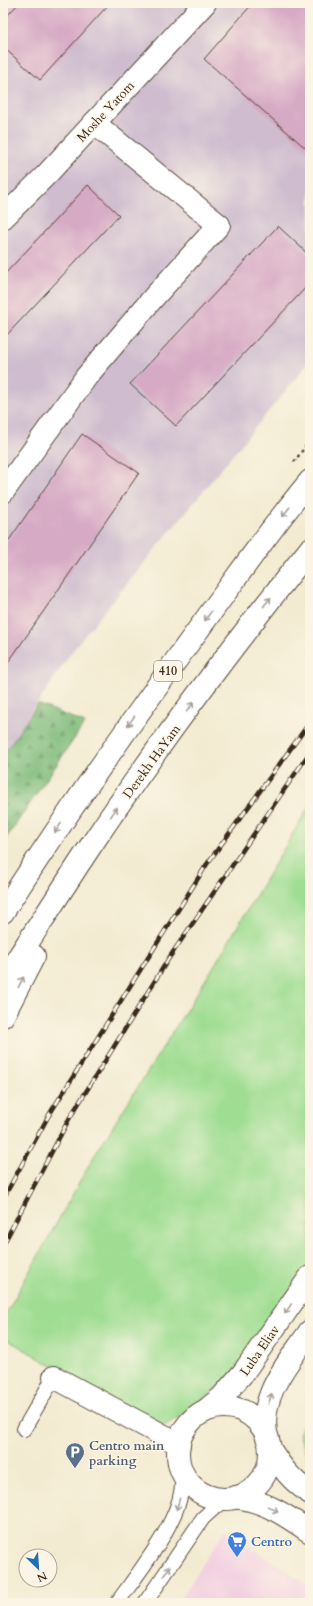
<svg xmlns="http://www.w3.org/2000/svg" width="313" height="1606" font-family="Cardo,serif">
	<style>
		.built { fill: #f2cfe1 }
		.industrial { fill: #cfbdcf }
		.grass { fill: #9fdd92; stroke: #6d8458 }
		.forest { fill: url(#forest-firs); stroke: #5d734d }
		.building { fill: #d6a9c4 }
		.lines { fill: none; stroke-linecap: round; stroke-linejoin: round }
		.service-casing { stroke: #574739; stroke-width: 16 }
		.minor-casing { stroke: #574739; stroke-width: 24 }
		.tertiary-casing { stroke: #574739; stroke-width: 24 }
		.primary-casing { stroke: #574739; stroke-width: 24 }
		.path { stroke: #574739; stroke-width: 2.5; stroke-dasharray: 3 3; stroke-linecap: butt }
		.service { stroke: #fff; stroke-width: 14 }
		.minor { stroke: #fff; stroke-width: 22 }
		.tertiary { stroke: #fff; stroke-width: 22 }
		.primary { stroke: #fff; stroke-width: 22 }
		.rail-casing { stroke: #3b2a1e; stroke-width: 4.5 }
		.rail { stroke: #fcf5e5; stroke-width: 3; stroke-dasharray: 9; stroke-linecap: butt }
		.oneway { stroke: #a79f9a }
		.labels { text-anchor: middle; stroke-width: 3; stroke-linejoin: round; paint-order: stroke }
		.shield { fill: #fcf5e5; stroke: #75675a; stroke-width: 1 }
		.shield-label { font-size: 12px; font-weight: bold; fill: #3b2a1e }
		.street-label { font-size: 13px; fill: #3b2a1e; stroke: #fcf5e5 }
		.service-label { font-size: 13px; font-weight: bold; fill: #4e5e75; stroke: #fcf5e5; text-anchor: start }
		.shop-label { font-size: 13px; font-weight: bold; fill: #366cbe; stroke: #fcf5e5; text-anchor: start }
	</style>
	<defs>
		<pattern id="forest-firs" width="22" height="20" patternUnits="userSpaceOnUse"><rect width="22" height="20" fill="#7fbc7c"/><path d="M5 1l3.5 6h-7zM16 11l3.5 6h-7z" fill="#699965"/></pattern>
	</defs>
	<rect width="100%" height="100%" fill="#fcf5e5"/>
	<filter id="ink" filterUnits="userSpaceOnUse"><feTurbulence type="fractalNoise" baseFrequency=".025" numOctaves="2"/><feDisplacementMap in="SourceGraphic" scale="8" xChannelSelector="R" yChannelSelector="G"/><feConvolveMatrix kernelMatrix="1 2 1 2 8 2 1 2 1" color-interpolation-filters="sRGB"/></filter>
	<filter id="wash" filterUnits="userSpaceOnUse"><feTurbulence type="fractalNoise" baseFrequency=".012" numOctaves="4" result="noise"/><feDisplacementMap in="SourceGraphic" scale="16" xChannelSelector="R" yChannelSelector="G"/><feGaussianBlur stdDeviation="0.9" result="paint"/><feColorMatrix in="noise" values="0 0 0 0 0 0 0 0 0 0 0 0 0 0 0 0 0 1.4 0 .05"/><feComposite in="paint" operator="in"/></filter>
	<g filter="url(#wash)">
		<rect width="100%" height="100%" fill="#f3ebd1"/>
		<path class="built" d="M225 1530 310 1586V1603H178Z"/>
		<path class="industrial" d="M3 3H310V361L75 647 3 755Z"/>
		<g class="grass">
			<path d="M310 805V1262L233 1373 196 1406 159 1429 3 1337V1319L93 1158 211 971Z"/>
			<path d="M310 1409V1465L299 1434Z"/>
		</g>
		<path class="forest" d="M38 704 85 723 3 843V755Z"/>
		<g id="blocks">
			<g class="building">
				<path d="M19 3H110L40 80 3 47V20Z"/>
				<path d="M253 3H299L310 13V152L204 59Z"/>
				<path d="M88 185 119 215 3 339V276Z"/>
				<path d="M278 226 310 256V283L176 426 130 384Z"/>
				<path d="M82 434 139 473 3 670V549Z"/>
			</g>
		</g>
	</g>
	<g filter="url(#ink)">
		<use href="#blocks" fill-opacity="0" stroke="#574739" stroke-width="1"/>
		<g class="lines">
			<defs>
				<g id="service">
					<path d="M24 1429 54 1377"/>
					<path d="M117 1603C138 1573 184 1517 182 1480 182 1475 180 1470 180 1465"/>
					<path d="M145 1603 203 1518 213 1509 229 1498"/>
				</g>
				<g id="minor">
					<path d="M3 492 87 376 154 297 219 225 94 123"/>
					<path d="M54 1377 179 1444"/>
					<circle cx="224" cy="1453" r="46"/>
					<path d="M205 1411 222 1397 243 1373 310 1277"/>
					<path d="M267 1437C257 1397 289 1362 310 1331"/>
					<path d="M270 1449C282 1468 291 1480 310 1493"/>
					<path d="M236 1497C265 1501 287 1516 310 1532"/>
				</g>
				<path id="tertiary" d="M3 218 48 173 205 3"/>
				<g id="primary">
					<path d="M3 912C67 812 136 715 206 619 240 573 273 525 310 481"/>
					<path d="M3 981C33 935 62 889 92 844 160 742 234 644 310 549"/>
					<path d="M3 1016 34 956"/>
				</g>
			</defs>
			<use href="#service" class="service-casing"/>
			<use href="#minor" class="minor-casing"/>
			<use href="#tertiary" class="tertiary-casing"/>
			<use href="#primary" class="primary-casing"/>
			<path class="path" d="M294 462 310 440"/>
			<use href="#service" class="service"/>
			<use href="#minor" class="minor"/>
			<use href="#tertiary" class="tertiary"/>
			<use href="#primary" class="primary"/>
			<defs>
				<g id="rail">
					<path d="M3 1199 49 1115 207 864 310 722"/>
					<path d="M3 1245 69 1119 169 958 310 752"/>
				</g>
			</defs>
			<use href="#rail" class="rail-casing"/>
			<use href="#rail" class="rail"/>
		</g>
		<defs><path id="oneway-shaft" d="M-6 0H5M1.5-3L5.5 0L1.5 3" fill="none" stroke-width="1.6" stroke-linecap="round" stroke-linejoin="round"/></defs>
		<g class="oneway">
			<use href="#oneway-shaft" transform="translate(286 512) rotate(127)"/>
			<use href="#oneway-shaft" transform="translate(267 602) rotate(-52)"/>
			<use href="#oneway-shaft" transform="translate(208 616) rotate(126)"/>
			<use href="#oneway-shaft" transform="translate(190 707) rotate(-54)"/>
			<use href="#oneway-shaft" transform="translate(131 721) rotate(126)"/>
			<use href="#oneway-shaft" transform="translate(114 812) rotate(-55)"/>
			<use href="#oneway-shaft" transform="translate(58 828) rotate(124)"/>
			<use href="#oneway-shaft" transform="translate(21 982) rotate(-63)"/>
			<use href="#oneway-shaft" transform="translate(288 1309) rotate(124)"/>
			<use href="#oneway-shaft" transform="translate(270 1399) rotate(-73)"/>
			<use href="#oneway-shaft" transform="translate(178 1504) rotate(106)"/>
			<use href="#oneway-shaft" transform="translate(273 1509) rotate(28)"/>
			<use href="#oneway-shaft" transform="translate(167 1571) rotate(-56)"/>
		</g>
	</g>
	<defs>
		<symbol id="parking-pin" viewBox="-11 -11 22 30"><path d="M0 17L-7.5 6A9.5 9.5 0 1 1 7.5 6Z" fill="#5c6f8a" stroke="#fcf5e5"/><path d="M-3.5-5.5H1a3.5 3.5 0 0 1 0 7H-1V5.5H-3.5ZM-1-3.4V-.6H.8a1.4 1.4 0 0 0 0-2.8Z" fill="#fff"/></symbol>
		<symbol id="supermarket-pin" viewBox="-11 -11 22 30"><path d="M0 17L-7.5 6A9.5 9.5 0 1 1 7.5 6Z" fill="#3f7fe0" stroke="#fcf5e5"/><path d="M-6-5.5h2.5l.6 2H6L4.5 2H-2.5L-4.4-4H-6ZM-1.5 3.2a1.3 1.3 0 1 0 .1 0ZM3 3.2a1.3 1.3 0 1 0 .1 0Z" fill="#fff"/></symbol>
	</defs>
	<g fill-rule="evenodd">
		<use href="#parking-pin" x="64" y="1441" width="22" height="30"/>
		<use href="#supermarket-pin" x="226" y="1530" width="22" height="30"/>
	</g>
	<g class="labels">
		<rect class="shield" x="154" y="661" width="28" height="20" rx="3"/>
		<g class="shield-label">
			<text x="168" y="675">410</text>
		</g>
		<g class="street-label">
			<text transform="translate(105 111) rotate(-47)" y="5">Moshe Yatom</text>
			<text transform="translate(151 761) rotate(-54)" y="5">Derekh HaYam</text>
			<text transform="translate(259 1350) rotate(-55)" y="5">Luba Eliav</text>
		</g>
		<g class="service-label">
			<text x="89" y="1450">Centro main<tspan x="89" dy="15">parking</tspan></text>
		</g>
		<g class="shop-label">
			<text x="251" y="1546">Centro</text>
		</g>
	</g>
	<rect width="313" height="1606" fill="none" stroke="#fcf5e5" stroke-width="16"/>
	<g transform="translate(38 1568) rotate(155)"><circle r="19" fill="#fcf5e5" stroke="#afa495"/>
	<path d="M0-3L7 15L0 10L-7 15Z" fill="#1f6fb2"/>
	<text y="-6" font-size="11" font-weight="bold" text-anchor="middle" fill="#3b2a1e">N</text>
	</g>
</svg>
